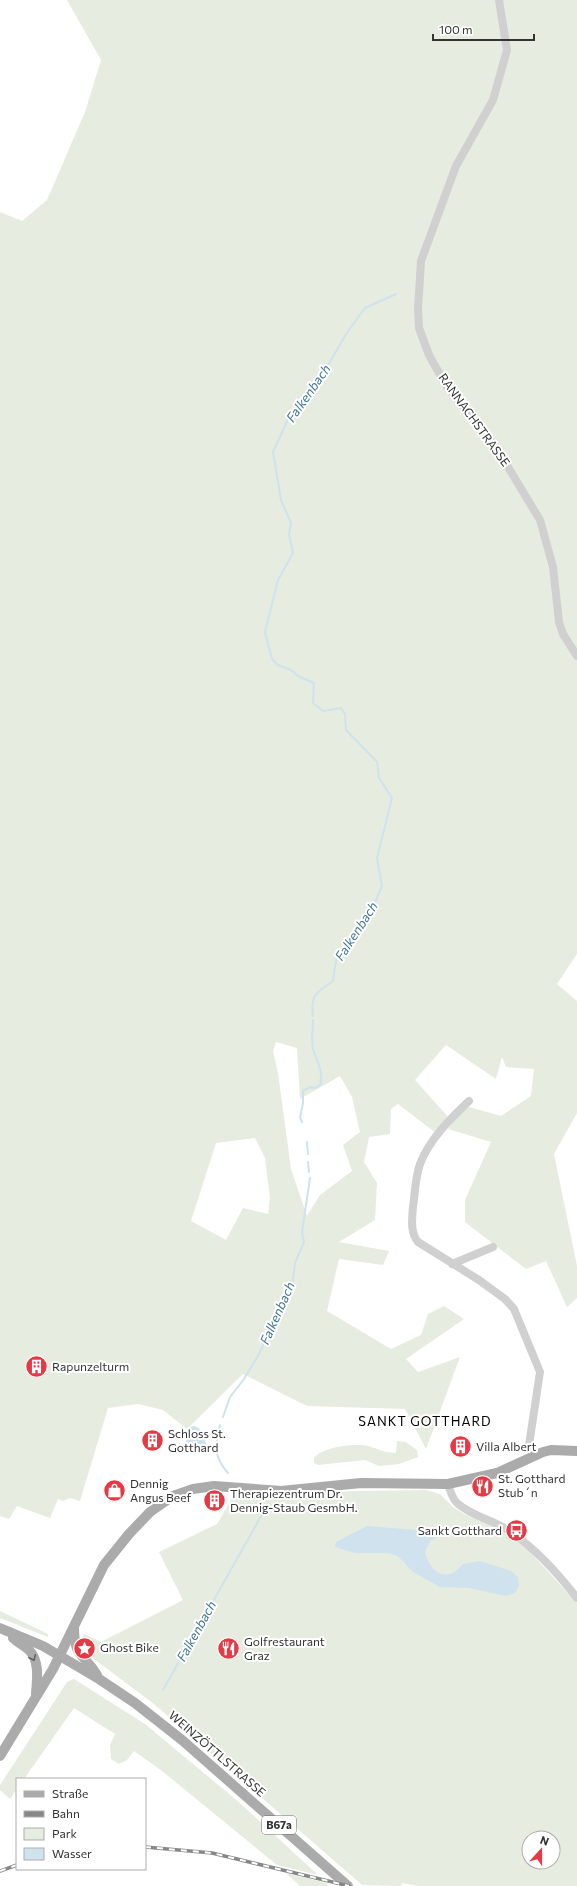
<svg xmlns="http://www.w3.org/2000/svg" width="577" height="1886" font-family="Commissioner,sans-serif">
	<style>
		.green { fill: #e6ecdf; fill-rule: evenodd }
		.water { fill: #cfe2ee }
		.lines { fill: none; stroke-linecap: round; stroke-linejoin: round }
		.stream { stroke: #cfe2ee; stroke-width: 2 }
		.minor { stroke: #d0d0d0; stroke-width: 8 }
		.major { stroke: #ababab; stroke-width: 10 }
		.rail-casing { stroke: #888; stroke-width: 3.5 }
		.rail { stroke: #fff; stroke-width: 2; stroke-dasharray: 6; stroke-linecap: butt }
		.oneway { stroke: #636363 }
		.labels { text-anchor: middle; stroke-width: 4; stroke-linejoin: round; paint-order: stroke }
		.shield { fill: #fff; stroke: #707070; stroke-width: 1 }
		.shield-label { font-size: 11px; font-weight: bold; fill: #333 }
		.street-label { font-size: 12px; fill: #333; stroke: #fff }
		.poi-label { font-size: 12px; fill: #333; stroke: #fff; text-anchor: start }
		.water-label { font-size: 13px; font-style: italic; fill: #3f7597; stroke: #fff }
		.neighbourhood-label { font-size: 13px; letter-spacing: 1px; fill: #000; stroke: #fff }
	</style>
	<rect width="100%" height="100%" fill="#fff"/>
	<g class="green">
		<path d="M67 0H577V954L557 984 577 1001V1113L554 1154 577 1266V1298L567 1307 546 1261 526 1269 465 1222V1200L491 1142 448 1129 461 1112 469 1107 501 1116 531 1096 534 1069 506 1067 502 1057 496 1079 446 1045 415 1080 449 1118 436 1133 398 1104 391 1109 390 1134 369 1137 364 1162 377 1183 375 1220 339 1242 389 1251 383 1265 339 1259 327 1311 391 1349 421 1335 428 1314 444 1306 464 1319 406 1359 418 1372 460 1357 426 1449 405 1409 307 1406 243 1374 187 1429 163 1410 138 1404 108 1408 80 1501 70 1498 63 1501 58 1499 50 1518 17 1506 9 1519 0 1516V212L22 221 47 200 85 112 101 60ZM276 1042 297 1048 300 1099 340 1076 352 1097 360 1132 343 1145 352 1171 320 1195 307 1216 291 1169 278 1073 273 1051ZM255 1138 265 1158 270 1198 268 1214 243 1208 226 1240 191 1221 216 1143Z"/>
		<path d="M397 1441 406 1442 417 1450 418 1457 399 1464 379 1466 365 1460 318 1465 314 1463V1458C322 1447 355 1443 368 1446 378 1449 385 1453 396 1453Z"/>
		<path d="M426 1490 440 1494 453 1507 464 1514 502 1531 514 1539 529 1551 577 1603V1886H419L402 1883 401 1886 362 1885 154 1704 90 1656 81 1640 84 1634 101 1642 183 1600 159 1552 217 1524 235 1493 284 1496 351 1491ZM529 1838H553V1862H529Z"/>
		<path d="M0 1611 48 1634V1637L0 1618Z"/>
		<path d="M74 1679 145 1724 240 1803 318 1875 277 1865 162 1771 134 1751 127 1760 119 1764 111 1759 110 1745 115 1734 74 1708 24 1779H17V1789L10 1799 0 1790V1785L67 1682Z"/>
		<path d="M286 1873 326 1883 329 1886H300Z"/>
	</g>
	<g class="water">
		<path d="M194 1426 199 1428 206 1443 201 1452 187 1451C185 1443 186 1435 190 1427Z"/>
		<path d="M367 1526 440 1532 442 1535 430 1541 425 1552C430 1573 447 1584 463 1564L480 1561 511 1571 518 1577 519 1586 515 1593 506 1596 469 1588 440 1587 413 1572 398 1556 388 1553H355L335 1547 336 1542Z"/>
	</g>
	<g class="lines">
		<g class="stream">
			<path d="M313 1016C310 995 317 992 333 981 335 966 335 953 349 945L353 936 368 919 382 886 377 858 392 798 379 778 377 762 346 730 345 714 341 708 323 711 313 703 314 683 298 676 291 670 278 665 272 659 265 632 278 580 293 553 289 534 291 523 281 500 273 452 291 413 300 405 312 383 321 377 348 331 365 308 396 294"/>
			<path d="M302 1122 300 1118 303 1103V1091L310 1087 315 1088 320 1085C324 1072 317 1062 313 1049 311 1041 313 1029 313 1020"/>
			<path d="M307 1142 308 1154"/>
			<path d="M308 1162 309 1172"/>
			<path d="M223 1417 230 1397 244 1379 259 1354 292 1286 295 1263 304 1242 302 1232 310 1178"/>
			<path d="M220 1425C215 1445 213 1456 228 1473"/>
			<path d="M163 1690 264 1511 262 1510"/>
		</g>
		<g class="minor">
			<path d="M499 0 507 50 493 100 456 166 421 261 418 309 419 328 429 355 447 387 496 447 540 520 553 567 559 622 563 634 577 656"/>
			<path d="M469 1101C450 1119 429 1140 420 1164 415 1178 415 1193 413 1207 412 1219 410 1232 418 1242L479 1280 505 1299 514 1309 540 1372 529 1445 537 1454"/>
			<path d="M452 1264 493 1247"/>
			<path d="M448 1484C450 1491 452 1498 457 1503 469 1514 487 1519 501 1526 531 1543 556 1571 577 1598"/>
		</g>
		<g class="major">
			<path d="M74 1627C74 1658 84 1653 97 1675"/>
			<path d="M0 1628 43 1646 99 1679 135 1703 182 1740 348 1886"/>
			<path d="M13 1638C18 1643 24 1645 29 1650 40 1661 37 1680 36 1694"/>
			<path d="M0 1756 53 1669 104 1565 129 1534 150 1512 173 1496 193 1489 214 1486 281 1491 361 1483 448 1484 497 1473 543 1452 551 1450 577 1451"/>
		</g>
		<defs>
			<g id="rail">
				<path d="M145 1847 212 1853 349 1886"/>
				<path d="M0 1871 17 1865"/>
			</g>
		</defs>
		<use href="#rail" class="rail-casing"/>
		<use href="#rail" class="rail"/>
	</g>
	<defs><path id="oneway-chevron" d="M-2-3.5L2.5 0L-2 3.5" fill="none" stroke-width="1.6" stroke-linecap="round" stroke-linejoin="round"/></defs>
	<use class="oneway" href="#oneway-chevron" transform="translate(33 1658) rotate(65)"/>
	<defs>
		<symbol id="building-disc" viewBox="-11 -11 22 22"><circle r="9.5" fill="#e63946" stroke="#fff"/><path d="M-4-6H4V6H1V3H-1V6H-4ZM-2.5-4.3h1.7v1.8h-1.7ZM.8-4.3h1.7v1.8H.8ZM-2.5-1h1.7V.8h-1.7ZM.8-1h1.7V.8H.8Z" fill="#fff"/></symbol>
		<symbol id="restaurant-disc" viewBox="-11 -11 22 22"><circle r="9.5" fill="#e63946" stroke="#fff"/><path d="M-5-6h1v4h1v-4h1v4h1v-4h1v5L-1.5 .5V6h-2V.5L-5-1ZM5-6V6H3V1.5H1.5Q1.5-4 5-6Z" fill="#fff"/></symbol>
		<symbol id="shop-disc" viewBox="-11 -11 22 22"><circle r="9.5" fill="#e63946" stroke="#fff"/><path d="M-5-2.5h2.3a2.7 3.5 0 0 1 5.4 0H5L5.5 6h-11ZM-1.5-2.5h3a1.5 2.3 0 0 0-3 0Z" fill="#fff"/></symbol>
		<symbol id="bus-disc" viewBox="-11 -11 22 22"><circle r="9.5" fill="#e63946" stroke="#fff"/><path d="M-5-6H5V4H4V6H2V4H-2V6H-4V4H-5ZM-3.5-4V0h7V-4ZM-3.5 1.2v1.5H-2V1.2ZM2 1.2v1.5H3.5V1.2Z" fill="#fff"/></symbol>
		<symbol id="sight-disc" viewBox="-11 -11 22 22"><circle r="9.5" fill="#e63946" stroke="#fff"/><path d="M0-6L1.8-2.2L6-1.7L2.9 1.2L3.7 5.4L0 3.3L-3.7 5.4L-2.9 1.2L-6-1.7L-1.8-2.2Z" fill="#fff"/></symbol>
	</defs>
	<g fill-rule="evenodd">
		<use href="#building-disc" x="24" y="1354" width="25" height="25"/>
		<use href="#building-disc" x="140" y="1428" width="25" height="25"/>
		<use href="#building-disc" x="448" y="1434" width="25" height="25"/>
		<use href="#restaurant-disc" x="470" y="1474" width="25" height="25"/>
		<use href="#shop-disc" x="102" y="1478" width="25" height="25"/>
		<use href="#building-disc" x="202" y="1488" width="25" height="25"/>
		<use href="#bus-disc" x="504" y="1518" width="25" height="25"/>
		<use href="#sight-disc" x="72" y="1636" width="25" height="25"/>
		<use href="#restaurant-disc" x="216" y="1636" width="25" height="25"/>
	</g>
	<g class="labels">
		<rect class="shield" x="262" y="1816" width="34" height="18" rx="3"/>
		<g class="shield-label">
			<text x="279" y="1829">B67a</text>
		</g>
		<g class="street-label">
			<text transform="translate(474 420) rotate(54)" y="4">RANNACHSTRASSE</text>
			<text transform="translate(217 1754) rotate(41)" y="4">WEINZÖTTLSTRASSE</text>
		</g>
		<g class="poi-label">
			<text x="52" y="1371">Rapunzelturm</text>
			<text x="168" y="1438">Schloss St.<tspan x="168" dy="14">Gotthard</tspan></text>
			<text x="476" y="1451">Villa Albert</text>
			<text x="498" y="1483">St. Gotthard<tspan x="498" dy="14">Stub´n</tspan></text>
			<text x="130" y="1488">Dennig<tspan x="130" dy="14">Angus Beef</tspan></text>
			<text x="230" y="1498">Therapiezentrum Dr.<tspan x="230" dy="14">Dennig-Staub GesmbH.</tspan></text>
			<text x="502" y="1535" text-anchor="end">Sankt Gotthard</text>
			<text x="244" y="1646">Golfrestaurant<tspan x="244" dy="14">Graz</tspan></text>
			<text x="100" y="1652">Ghost Bike</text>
		</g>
		<g class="water-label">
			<text transform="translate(308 393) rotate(-55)" y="5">Falkenbach</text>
			<text transform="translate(356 931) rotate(-57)" y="5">Falkenbach</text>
			<text transform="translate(277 1313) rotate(-66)" y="5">Falkenbach</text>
			<text transform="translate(196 1631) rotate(-61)" y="5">Falkenbach</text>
		</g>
		<g class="neighbourhood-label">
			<text x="425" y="1426">SANKT GOTTHARD</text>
		</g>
	</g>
	<rect x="16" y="1778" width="130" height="92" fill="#ffffff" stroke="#adadad"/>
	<rect x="24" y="1791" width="20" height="6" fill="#ababab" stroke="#adadad"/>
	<text x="52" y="1798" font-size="12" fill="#333333">Straße</text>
	<rect x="24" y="1811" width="20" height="6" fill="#888888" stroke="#adadad"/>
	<text x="52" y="1818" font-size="12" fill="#333333">Bahn</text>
	<rect x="24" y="1828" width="20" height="12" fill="#e6ecdf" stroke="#adadad"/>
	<text x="52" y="1838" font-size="12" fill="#333333">Park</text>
	<rect x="24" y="1848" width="20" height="12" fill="#cfe2ee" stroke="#adadad"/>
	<text x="52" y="1858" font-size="12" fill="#333333">Wasser</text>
	<g transform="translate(541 1850) rotate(21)"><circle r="19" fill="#ffffff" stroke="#adadad"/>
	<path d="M0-3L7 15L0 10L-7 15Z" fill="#e63946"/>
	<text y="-6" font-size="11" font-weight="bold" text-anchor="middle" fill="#333333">N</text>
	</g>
	<path d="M433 34v6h101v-6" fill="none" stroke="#333333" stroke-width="2"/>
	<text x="439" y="34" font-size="12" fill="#333333" stroke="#ffffff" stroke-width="3" paint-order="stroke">100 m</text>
</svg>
